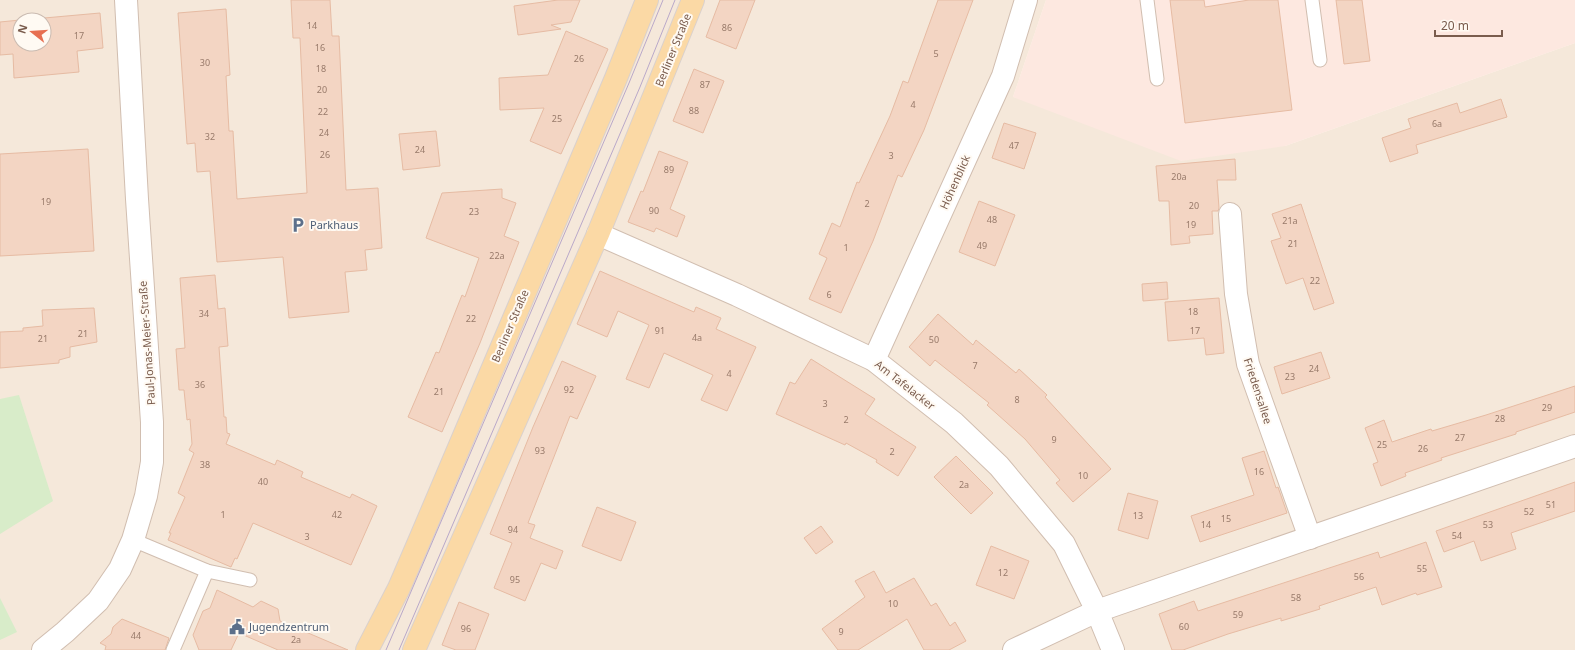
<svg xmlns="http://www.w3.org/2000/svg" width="1575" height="650" font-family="'Noto Sans',sans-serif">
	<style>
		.residential { fill: #f5e8da; fill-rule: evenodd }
		.commercial { fill: #fde8e0 }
		.green { fill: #d8ecc9 }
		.building { fill: #f3d5c3; stroke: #e6bba3 }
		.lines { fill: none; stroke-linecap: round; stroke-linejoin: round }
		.lane-casing { stroke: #d1beb0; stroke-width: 15 }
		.street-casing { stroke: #d1beb0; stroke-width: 24 }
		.primary-casing { stroke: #dad1cd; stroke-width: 24 }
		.lane { stroke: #fff; stroke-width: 13 }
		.street { stroke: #fff; stroke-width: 22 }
		.primary { stroke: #fbd9a5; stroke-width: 22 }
		.tram { stroke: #b9a8c9; stroke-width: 1 }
		.labels { text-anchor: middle; stroke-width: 4; stroke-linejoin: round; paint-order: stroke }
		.number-label { font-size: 9px; fill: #987a6a }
		.street-label { font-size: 11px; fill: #7a5c4d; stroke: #fffaf3 }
		.service-label { font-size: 11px; fill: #4e5e75; stroke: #fffaf3; text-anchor: start }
	</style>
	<rect width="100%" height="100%" fill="#fdf6ec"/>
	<path class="residential" d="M0 0H1046L1013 97 1285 146 1575 43V650H0ZM20 20H44V44H20Z"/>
	<path class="commercial" d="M1046 0H1575V43L1285 146 1181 161 1013 97Z"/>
	<g class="green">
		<path d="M19 395 53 501 0 534V399Z"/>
		<path d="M0 598 17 632 0 640Z"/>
	</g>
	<g class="building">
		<path d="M291 0H330L332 36H339L346 190 378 188 382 248 365 250 367 270 345 272 349 312 289 318 283 257 217 262 210 171 197 172 195 143 187 144 178 13 226 9 230 75 226 76 229 131H233L237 199 307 193 300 38H293Z"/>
		<path d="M558 0H580L571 22 551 25 561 29 518 35 514 6Z"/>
		<path d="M720 0H755L736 49 706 37Z"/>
		<path d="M938 0H973L924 130 902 177 898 175 873 241 841 313 809 299 827 258 819 254 832 223 840 227 857 182 859 183 890 116 903 81 908 83Z"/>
		<path d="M1170 0H1204L1205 7 1249 0H1278L1292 110 1185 123Z"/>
		<path d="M1336 0H1362L1370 61 1344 64Z"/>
		<path d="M100 13 103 48 77 51 79 72 14 78 13 54 0 55V22L20 20V44H44V20H22Z"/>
		<path d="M566 31 608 49 561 154 530 141 544 108 500 110 499 78 548 75Z"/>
		<path d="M694 69 724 81 703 133 673 121Z"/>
		<path d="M1501 99 1507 117 1416 145 1418 153 1390 162 1382 138 1411 128 1408 119 1457 103 1460 113Z"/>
		<path d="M1004 123 1036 133 1024 169 992 158Z"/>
		<path d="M436 131 440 166 403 170 399 134Z"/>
		<path d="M88 149 94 251 0 256V154Z"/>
		<path d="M659 151 688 162 670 209 685 216 677 237 656 228 654 232 628 222 641 191 643 192Z"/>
		<path d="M1235 159 1236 180H1217L1219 208 1218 211H1212L1213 234 1189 236 1190 243 1171 245 1169 201H1159L1156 166Z"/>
		<path d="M502 189V198L516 203 504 236 519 242 480 343 442 432 408 417 436 352 439 353 462 295 465 297 479 258 426 238 442 193Z"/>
		<path d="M979 201 1015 215 995 266 959 252Z"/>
		<path d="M1301 204 1334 303 1314 310 1303 278 1286 284 1271 241 1281 238 1272 214Z"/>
		<path d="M600 271 694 312 696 307 721 318 716 329 756 347 727 411 701 400 713 375 664 353 649 388 626 379 649 325 618 311 607 337 577 324Z"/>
		<path d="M215 275 218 309 225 308 228 346 219 347 224 417H226L227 433 230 434 226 444 275 465 277 460 303 472 301 477 350 498 352 494 377 506 351 565 253 523 237 559 235 558 231 567 168 540 171 533H169L185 497 178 493 194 453 189 450 192 444 190 419 187 420 184 390H179L176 349 185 348 180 278Z"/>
		<path d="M1167 282 1168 299 1143 301 1142 284Z"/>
		<path d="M1219 298 1224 353 1206 355 1204 338 1168 341 1165 302Z"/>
		<path d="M94 308 97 342 70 347V357L59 360V363L0 368V332L23 331V328L43 326 42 310Z"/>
		<path d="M938 314 973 345 976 340 1016 373 1019 369 1047 395 1045 397 1111 469 1073 502 1056 483 1060 480 1025 439 987 405 989 403 935 360 930 366 909 347Z"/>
		<path d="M1321 352 1330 378 1282 394 1274 367Z"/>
		<path d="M811 359 875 399 865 414 916 447 898 476 876 462 877 460 846 443 845 445 776 414 790 382 795 384Z"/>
		<path d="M562 361 596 376 577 419 570 416 528 523 535 525 530 538 563 551 556 569 541 563 525 601 494 588 512 543 490 534 533 427Z"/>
		<path d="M1575 386V412L1516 432V434L1441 458 1442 460 1405 473 1406 476 1381 486 1373 464 1378 462 1365 428 1384 420 1392 442 1431 429 1432 431 1486 415Z"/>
		<path d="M1264 451 1276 488 1278 487 1287 513 1200 542 1191 516 1254 495 1242 458Z"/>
		<path d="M956 456 993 493 971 514 934 477Z"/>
		<path d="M1575 482V511L1511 533 1516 549 1481 561 1474 541 1444 552 1436 531Z"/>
		<path d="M1128 493 1158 501 1148 539 1118 530Z"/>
		<path d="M597 507 636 522 621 561 582 546Z"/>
		<path d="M821 526 833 542 816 554 804 538Z"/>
		<path d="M1426 542 1442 587 1417 595 1416 593 1382 605 1376 587 1319 606 1320 609 1281 621V618L1228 634 1183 650H1172L1159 614 1194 601 1198 611 1378 552 1380 558Z"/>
		<path d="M991 546 1029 561 1014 599 976 585Z"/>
		<path d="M874 571 886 593 914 578 931 606 936 603 950 626 955 622 966 641 949 650H924L907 619 858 650H838L822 629 865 597 855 581Z"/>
		<path d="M217 590 253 607 261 601 278 609 280 621 348 650H278L239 633 231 650H199L193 635 203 611 210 608Z"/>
		<path d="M459 602 489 614 475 650H456L442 645Z"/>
		<path d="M122 619 169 638 165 650H105L106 646 100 643 111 634 113 627Z"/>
	</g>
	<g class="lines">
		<defs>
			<g id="lane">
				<path d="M1147 0 1157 79"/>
				<path d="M1312 0 1320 60"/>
				<path d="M133 540 207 571 173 650"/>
				<path d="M207 571 250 580"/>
			</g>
			<g id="street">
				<path d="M1230 214 1236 294 1248 364 1310 538"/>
				<path d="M598 234 737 295 874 360 954 423 999 466 1064 544 1097 611 1113 650"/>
				<path d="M874 360 1003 76 1026 0"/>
				<path d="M43 650 65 632 98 601 120 569 133 540 146 496 152 462V422L137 199 126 0"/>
				<path d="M1014 650 1097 611 1575 446"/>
			</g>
			<g id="primary">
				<path d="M367 650 399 588 421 537 616 78 647 0"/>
				<path d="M414 650 598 234 693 0"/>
			</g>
		</defs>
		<use href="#lane" class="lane-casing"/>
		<use href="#street" class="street-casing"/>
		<use href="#primary" class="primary-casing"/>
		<use href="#lane" class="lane"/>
		<use href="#street" class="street"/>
		<use href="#primary" class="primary"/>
		<g class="tram">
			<path d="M386 650 629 83 663 0"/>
			<path d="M399 650 640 87 675 0"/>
		</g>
	</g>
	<defs>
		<symbol id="parking-bare" viewBox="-9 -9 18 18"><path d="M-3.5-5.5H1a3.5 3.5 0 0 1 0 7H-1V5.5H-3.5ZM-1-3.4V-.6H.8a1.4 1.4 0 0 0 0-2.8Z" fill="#5c6f8a" stroke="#fffaf3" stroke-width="2.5" paint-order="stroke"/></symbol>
		<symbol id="civic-bare" viewBox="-9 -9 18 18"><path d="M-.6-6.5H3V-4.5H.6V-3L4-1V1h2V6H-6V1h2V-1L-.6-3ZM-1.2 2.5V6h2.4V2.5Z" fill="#5c6f8a" stroke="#fffaf3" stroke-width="2.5" paint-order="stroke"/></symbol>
	</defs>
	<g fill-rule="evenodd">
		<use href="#parking-bare" x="287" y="214" width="22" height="22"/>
		<use href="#civic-bare" x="226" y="616" width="22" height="22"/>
	</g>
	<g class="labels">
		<g class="number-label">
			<text x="312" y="29">14</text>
			<text x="727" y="31">86</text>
			<text x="79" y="39">17</text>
			<text x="320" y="51">16</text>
			<text x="936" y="57">5</text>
			<text x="579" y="62">26</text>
			<text x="205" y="66">30</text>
			<text x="321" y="72">18</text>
			<text x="705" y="88">87</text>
			<text x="322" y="93">20</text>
			<text x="913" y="108">4</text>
			<text x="694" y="114">88</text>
			<text x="323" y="115">22</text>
			<text x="557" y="122">25</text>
			<text x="1437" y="127">6a</text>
			<text x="324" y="136">24</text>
			<text x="210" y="140">32</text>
			<text x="1014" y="149">47</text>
			<text x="420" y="153">24</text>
			<text x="325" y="158">26</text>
			<text x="891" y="159">3</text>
			<text x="669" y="173">89</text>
			<text x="1179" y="180">20a</text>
			<text x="46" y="205">19</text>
			<text x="867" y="207">2</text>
			<text x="1194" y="209">20</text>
			<text x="654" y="214">90</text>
			<text x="474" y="215">23</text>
			<text x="992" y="223">48</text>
			<text x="1290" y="224">21a</text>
			<text x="1191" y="228">19</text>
			<text x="1293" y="247">21</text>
			<text x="982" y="249">49</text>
			<text x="846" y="251">1</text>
			<text x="497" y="259">22a</text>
			<text x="1315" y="284">22</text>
			<text x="829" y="298">6</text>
			<text x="1193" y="315">18</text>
			<text x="204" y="317">34</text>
			<text x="471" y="322">22</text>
			<text x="660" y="334">91</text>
			<text x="1195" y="334">17</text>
			<text x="83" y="337">21</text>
			<text x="697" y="341">4a</text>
			<text x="43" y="342">21</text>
			<text x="934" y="343">50</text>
			<text x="975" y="369">7</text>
			<text x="1314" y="372">24</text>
			<text x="729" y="377">4</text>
			<text x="1290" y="380">23</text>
			<text x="200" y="388">36</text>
			<text x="569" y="393">92</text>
			<text x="439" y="395">21</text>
			<text x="1017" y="403">8</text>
			<text x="825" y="407">3</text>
			<text x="1547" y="411">29</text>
			<text x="1500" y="422">28</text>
			<text x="846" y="423">2</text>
			<text x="1460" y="441">27</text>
			<text x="1054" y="443">9</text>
			<text x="1382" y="448">25</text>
			<text x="1423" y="452">26</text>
			<text x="540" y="454">93</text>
			<text x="892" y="455">2</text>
			<text x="205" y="468">38</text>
			<text x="1259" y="475">16</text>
			<text x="1083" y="479">10</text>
			<text x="263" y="485">40</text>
			<text x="964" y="488">2a</text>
			<text x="1551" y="508">51</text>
			<text x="1529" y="515">52</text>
			<text x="223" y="518">1</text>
			<text x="337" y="518">42</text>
			<text x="1138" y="519">13</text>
			<text x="1226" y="522">15</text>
			<text x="1206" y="528">14</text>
			<text x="1488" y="528">53</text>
			<text x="513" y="533">94</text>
			<text x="1457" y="539">54</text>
			<text x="307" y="540">3</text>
			<text x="1422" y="572">55</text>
			<text x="1003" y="576">12</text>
			<text x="1359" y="580">56</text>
			<text x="515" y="583">95</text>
			<text x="1296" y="601">58</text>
			<text x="893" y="607">10</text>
			<text x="1238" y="618">59</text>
			<text x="1184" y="630">60</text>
			<text x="466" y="632">96</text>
			<text x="841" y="635">9</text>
			<text x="136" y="639">44</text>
			<text x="296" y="643">2a</text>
		</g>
		<g class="street-label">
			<text transform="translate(673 50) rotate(-68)" y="4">Berliner Straße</text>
			<text transform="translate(955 182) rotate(-66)" y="4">Höhenblick</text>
			<text transform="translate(510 326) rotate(-67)" y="4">Berliner Straße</text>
			<text transform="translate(147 343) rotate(-94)" y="4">Paul-Jonas-Meier-Straße</text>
			<text transform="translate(905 385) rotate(38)" y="4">Am Tafelacker</text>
			<text transform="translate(1258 391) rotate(72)" y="4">Friedensallee</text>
		</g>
		<g class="service-label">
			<text x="310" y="229">Parkhaus</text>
			<text x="249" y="631">Jugendzentrum</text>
		</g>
	</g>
	<g transform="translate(32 32) rotate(287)"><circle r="19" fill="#fffaf3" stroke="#cabbb1"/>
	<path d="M0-3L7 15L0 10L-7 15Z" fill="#e76f51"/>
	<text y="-6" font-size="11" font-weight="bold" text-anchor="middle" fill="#7a5c4d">N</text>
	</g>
	<path d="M1435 30v6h67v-6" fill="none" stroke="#7a5c4d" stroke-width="2"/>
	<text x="1441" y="30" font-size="12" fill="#7a5c4d" stroke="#fffaf3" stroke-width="3" paint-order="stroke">20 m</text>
</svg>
